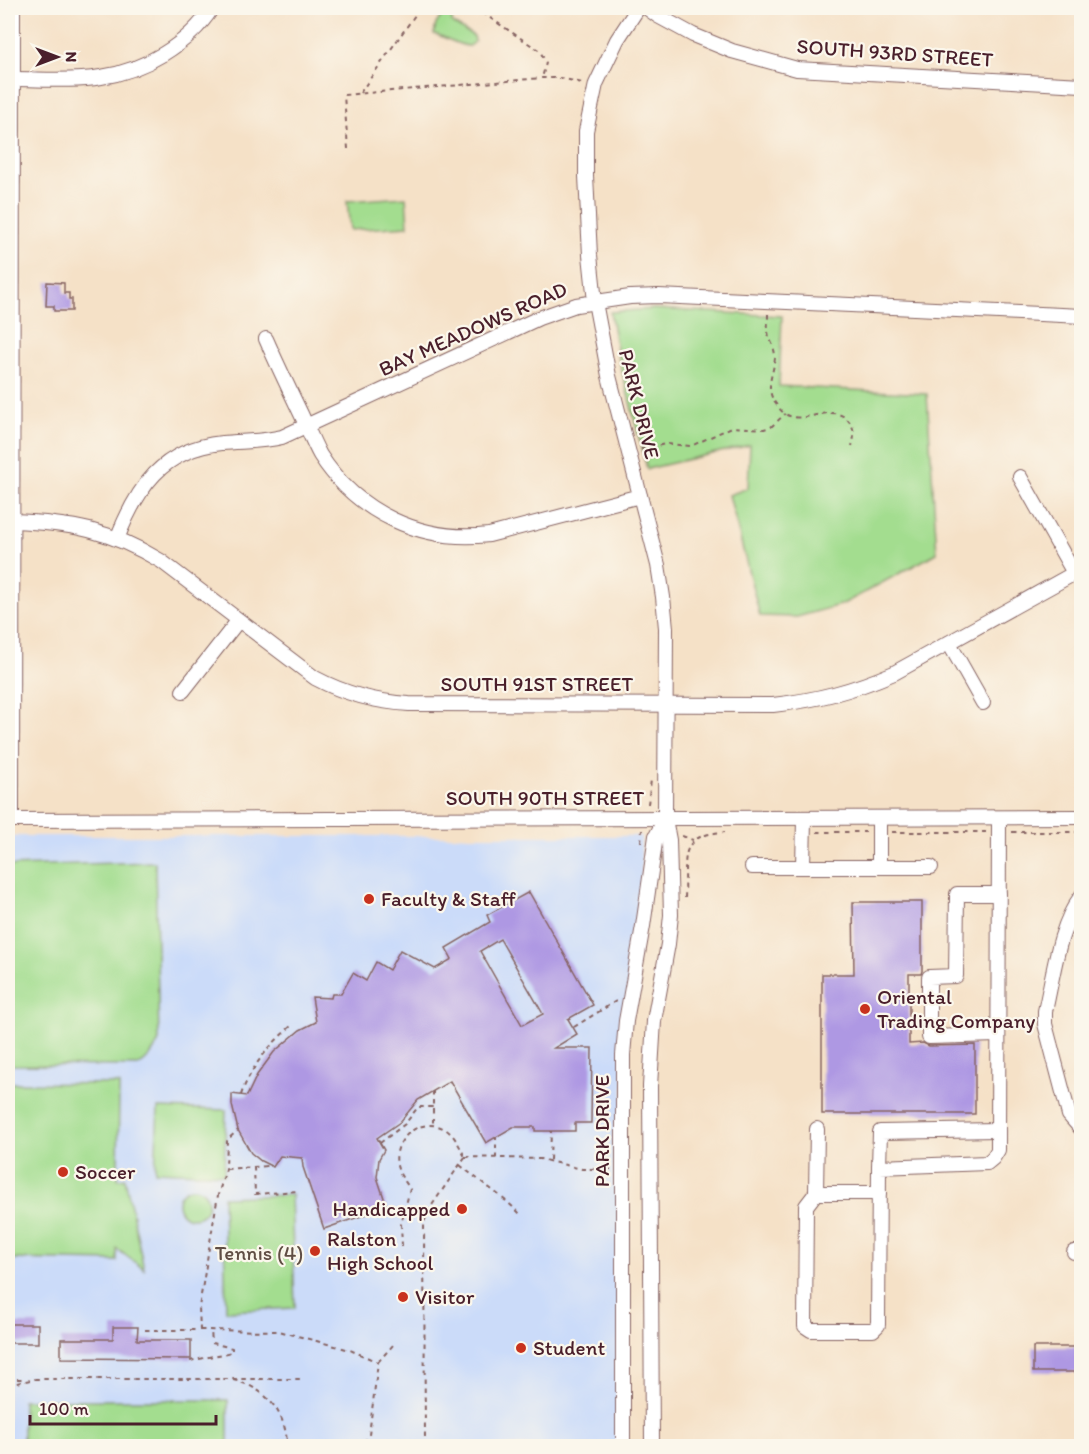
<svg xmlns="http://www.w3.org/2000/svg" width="1089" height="1454" font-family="Itim,sans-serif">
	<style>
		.built { fill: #cbdbf9 }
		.green { fill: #a3dd8f; stroke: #767e5d; stroke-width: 1.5 }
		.building { fill: #ae98e3; fill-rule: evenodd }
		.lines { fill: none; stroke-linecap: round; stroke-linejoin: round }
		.minor-casing { stroke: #866362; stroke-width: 16 }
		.path { stroke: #866362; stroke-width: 2; stroke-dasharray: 4.5 4.5; stroke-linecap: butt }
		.minor { stroke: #fff; stroke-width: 14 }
		.poi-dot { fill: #c8321e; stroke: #fbf7ec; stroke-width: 2 }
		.labels { text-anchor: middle; stroke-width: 4.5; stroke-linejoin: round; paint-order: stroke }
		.street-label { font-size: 21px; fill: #4a1f2b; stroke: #fbf7ec }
		.poi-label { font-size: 21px; fill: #4a1f2b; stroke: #fbf7ec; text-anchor: start }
		.park-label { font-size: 21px; fill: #604e44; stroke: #fbf7ec }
	</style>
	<rect width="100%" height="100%" fill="#fbf7ec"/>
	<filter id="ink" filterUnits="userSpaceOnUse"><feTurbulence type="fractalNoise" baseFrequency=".0167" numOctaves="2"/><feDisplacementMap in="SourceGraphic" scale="12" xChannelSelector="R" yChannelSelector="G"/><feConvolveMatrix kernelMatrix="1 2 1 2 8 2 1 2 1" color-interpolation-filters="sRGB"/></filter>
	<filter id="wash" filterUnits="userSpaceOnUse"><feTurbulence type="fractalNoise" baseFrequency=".008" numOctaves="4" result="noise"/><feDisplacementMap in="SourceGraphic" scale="24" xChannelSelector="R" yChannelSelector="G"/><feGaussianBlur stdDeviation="1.35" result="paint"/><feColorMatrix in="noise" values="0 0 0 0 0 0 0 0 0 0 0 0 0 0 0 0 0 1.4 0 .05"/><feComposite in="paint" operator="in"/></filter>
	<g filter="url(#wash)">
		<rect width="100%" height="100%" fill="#f5e1c7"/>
		<path class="built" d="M8 836H641L643 926 623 1055V1446H8Z"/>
		<g class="green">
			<path d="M447 8H452V22L455 25 474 36 475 41 470 46C457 46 447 37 434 34L436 24Z"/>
			<path d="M406 197 408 226 350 230 347 201Z"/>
			<path d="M654 309 782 316 779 386 927 394 937 553 843 604 797 617 760 616 729 495 748 488 750 445 647 469 618 355 610 312Z"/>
			<path d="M155 862 159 1041C153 1052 149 1060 138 1066L8 1065V866Z"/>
			<path d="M8 1083 119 1084 118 1179 125 1178 144 1269 117 1249V1261L8 1259Z"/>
			<path d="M158 1108 226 1110 224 1174 155 1171Z"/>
			<circle cx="193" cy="1203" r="15"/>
			<path d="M291 1195 295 1308 226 1311 223 1197Z"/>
			<rect x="23" y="1400" width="205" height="46"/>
		</g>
		<g id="blocks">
			<g class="building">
				<path d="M47 282 64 283V293H69V299H72V311H54V306H46Z"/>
				<path d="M529 892 593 1005 568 1019 577 1034 554 1048H592L591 1123H575V1131H535V1127H513L486 1143 450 1081 418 1100 400 1122 377 1138 384 1150 379 1159 377 1177 387 1207 324 1229 303 1167 302 1158 280 1156 273 1167 261 1161 251 1153 238 1130 232 1105V1094L247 1096 257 1075 274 1052 300 1030 316 1022 312 997 331 998 332 994H341L353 973 366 981 376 962 389 970 400 950 435 969 452 959 446 948 490 922 487 915ZM500 939 543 1014 522 1025 480 951Z"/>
				<path d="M853 902H922V971L921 974H909V1044L923 1043 929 1046 975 1045V1114H822V974H854Z"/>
				<rect x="8" y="1324" width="30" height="19"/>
				<path d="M113 1327H138L137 1340H191V1359L61 1358V1339H113Z"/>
				<rect x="1033" y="1347" width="49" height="25"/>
			</g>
		</g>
	</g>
	<g filter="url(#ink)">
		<use href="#blocks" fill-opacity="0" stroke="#866362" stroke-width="1.5"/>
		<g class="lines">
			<defs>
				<g id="minor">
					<path d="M638 8 617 40 596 84 586 131V176L590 255 595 302 609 376 658 565 663 597 666 628 665 819 669 840 671 915 668 944 654 1021 650 1086 652 1446"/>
					<path d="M647 8 658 16 693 35 732 51 797 69 1082 85"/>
					<path d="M13 79C42 79 72 82 101 77 143 71 189 44 212 8"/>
					<path d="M266 339C277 364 289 389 301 414 307 427 313 442 320 455 357 513 422 543 489 535L640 496"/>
					<path d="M1020 477 1074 573"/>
					<path d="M12 521C72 523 109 530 161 561L315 678C345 694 375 702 409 704L773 705C817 700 852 691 894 673L1082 569"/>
					<path d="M117 539C137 488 162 449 222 443 243 441 262 442 282 437L539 318 576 305 630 297 659 296 1082 316"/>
					<path d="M949 643 983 703"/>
					<path d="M183 691 238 621"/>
					<path d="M879 818V867"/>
					<path d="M8 820 1082 817"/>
					<path d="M12 820 13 8"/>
					<path d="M752 867H931"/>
					<path d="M803 867 804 819"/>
					<path d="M1082 895C1058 927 1054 973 1045 1011V1024L1069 1115 1082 1130"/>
					<path d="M998 1035 929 1037V977L956 976 957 894H999"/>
					<path d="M817 1129 816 1193 806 1206 805 1326 811 1330H873L878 1325 879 1167 987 1163 993 1158 998 1150 999 818"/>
					<path d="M879 1167 880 1132 998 1130"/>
					<path d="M816 1193H879"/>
					<path d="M1074 1252H1082"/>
					<path d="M623 1446V1055L626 1021 643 926 656 836 665 819"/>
				</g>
			</defs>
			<use href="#minor" class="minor-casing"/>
			<g class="path">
				<path d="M475 8 540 51 546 63 542 78"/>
				<path d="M360 93 420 8"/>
				<path d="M348 149 344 95 542 78H560L582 83"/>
				<path d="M768 314C768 322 767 329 769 337 772 343 774 348 775 355 775 373 763 387 776 404 778 407 782 412 785 414 806 426 830 402 848 420 855 428 855 436 852 446"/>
				<path d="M641 449 666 444 691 446 732 427 764 429 771 427 785 414"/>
				<path d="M648 804 651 780"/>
				<path d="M817 832H866"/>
				<path d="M892 832H986"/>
				<path d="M1012 832H1082"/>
				<path d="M682 836 693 840"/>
				<path d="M641 842 642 830"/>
				<path d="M685 898C687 859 675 835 725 832"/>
				<path d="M574 1027 616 1001"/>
				<path d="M433 1091V1125"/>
				<path d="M241 1095C251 1066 269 1046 291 1026"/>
				<path d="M380 1143 405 1124 418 1107H433"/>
				<path d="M465 1157 540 1159 582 1169H611"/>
				<path d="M496 1158V1137"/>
				<path d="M550 1160 551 1131"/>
				<path d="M460 1165C480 1182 503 1196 521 1215"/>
				<path d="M254 1167 255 1194 299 1191"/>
				<path d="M226 1169 268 1166"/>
				<path d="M402 1246 401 1224 410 1189C406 1182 400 1176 398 1169 389 1143 417 1116 443 1128 454 1133 460 1147 465 1157"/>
				<path d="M145 1330H200L199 1307 218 1195 226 1169 227 1140 238 1130"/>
				<path d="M200 1330 279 1331 350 1350 378 1362 369 1435 362 1446"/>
				<path d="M190 1361 232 1352V1348L212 1343 211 1330"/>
				<path d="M378 1362 394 1344"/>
				<path d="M8 1379H23"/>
				<path d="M233 1380C265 1387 287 1413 287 1446"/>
				<path d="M8 1385 35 1379H302"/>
				<path d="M425 1446 424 1223 428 1211 465 1157"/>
			</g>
			<use href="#minor" class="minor"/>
		</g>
	</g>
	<g class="poi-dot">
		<circle cx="369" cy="899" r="6"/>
		<circle cx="865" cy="1009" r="6"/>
		<circle cx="63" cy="1172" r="6"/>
		<circle cx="462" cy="1209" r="6"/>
		<circle cx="315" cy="1251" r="6"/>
		<circle cx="403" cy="1297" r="6"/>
		<circle cx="521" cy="1348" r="6"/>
	</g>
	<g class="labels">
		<g class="street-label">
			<text transform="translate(895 53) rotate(4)" y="7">SOUTH 93RD STREET</text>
			<text transform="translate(473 329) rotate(-24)" y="7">BAY MEADOWS ROAD</text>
			<text transform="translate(639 404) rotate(76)" y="7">PARK DRIVE</text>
			<text x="537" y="691">SOUTH 91ST STREET</text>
			<text x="545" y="805">SOUTH 90TH STREET</text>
			<text transform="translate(602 1131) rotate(-90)" y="7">PARK DRIVE</text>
		</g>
		<g class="poi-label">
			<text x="381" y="906">Faculty &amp; Staff</text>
			<text x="877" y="1004">Oriental<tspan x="877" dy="24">Trading Company</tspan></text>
			<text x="75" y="1179">Soccer</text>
			<text x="450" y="1216" text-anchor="end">Handicapped</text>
			<text x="327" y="1246">Ralston<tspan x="327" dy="24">High School</tspan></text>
			<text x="415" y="1304">Visitor</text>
			<text x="533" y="1355">Student</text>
		</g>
		<g class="park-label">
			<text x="259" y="1260">Tennis (4)</text>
		</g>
	</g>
	<rect width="1089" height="1454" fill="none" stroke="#fbf7ec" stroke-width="30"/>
	<g transform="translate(57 57) rotate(90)" stroke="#fbf7ec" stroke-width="4.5" paint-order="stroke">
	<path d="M0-4.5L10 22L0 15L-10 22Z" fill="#4a1f2b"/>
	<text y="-9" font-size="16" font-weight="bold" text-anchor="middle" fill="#4a1f2b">N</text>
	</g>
	<path d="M30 1415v9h186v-9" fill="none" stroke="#4a1f2b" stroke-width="3"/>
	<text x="39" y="1415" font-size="18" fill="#4a1f2b" stroke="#fbf7ec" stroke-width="4.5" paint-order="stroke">100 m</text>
</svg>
